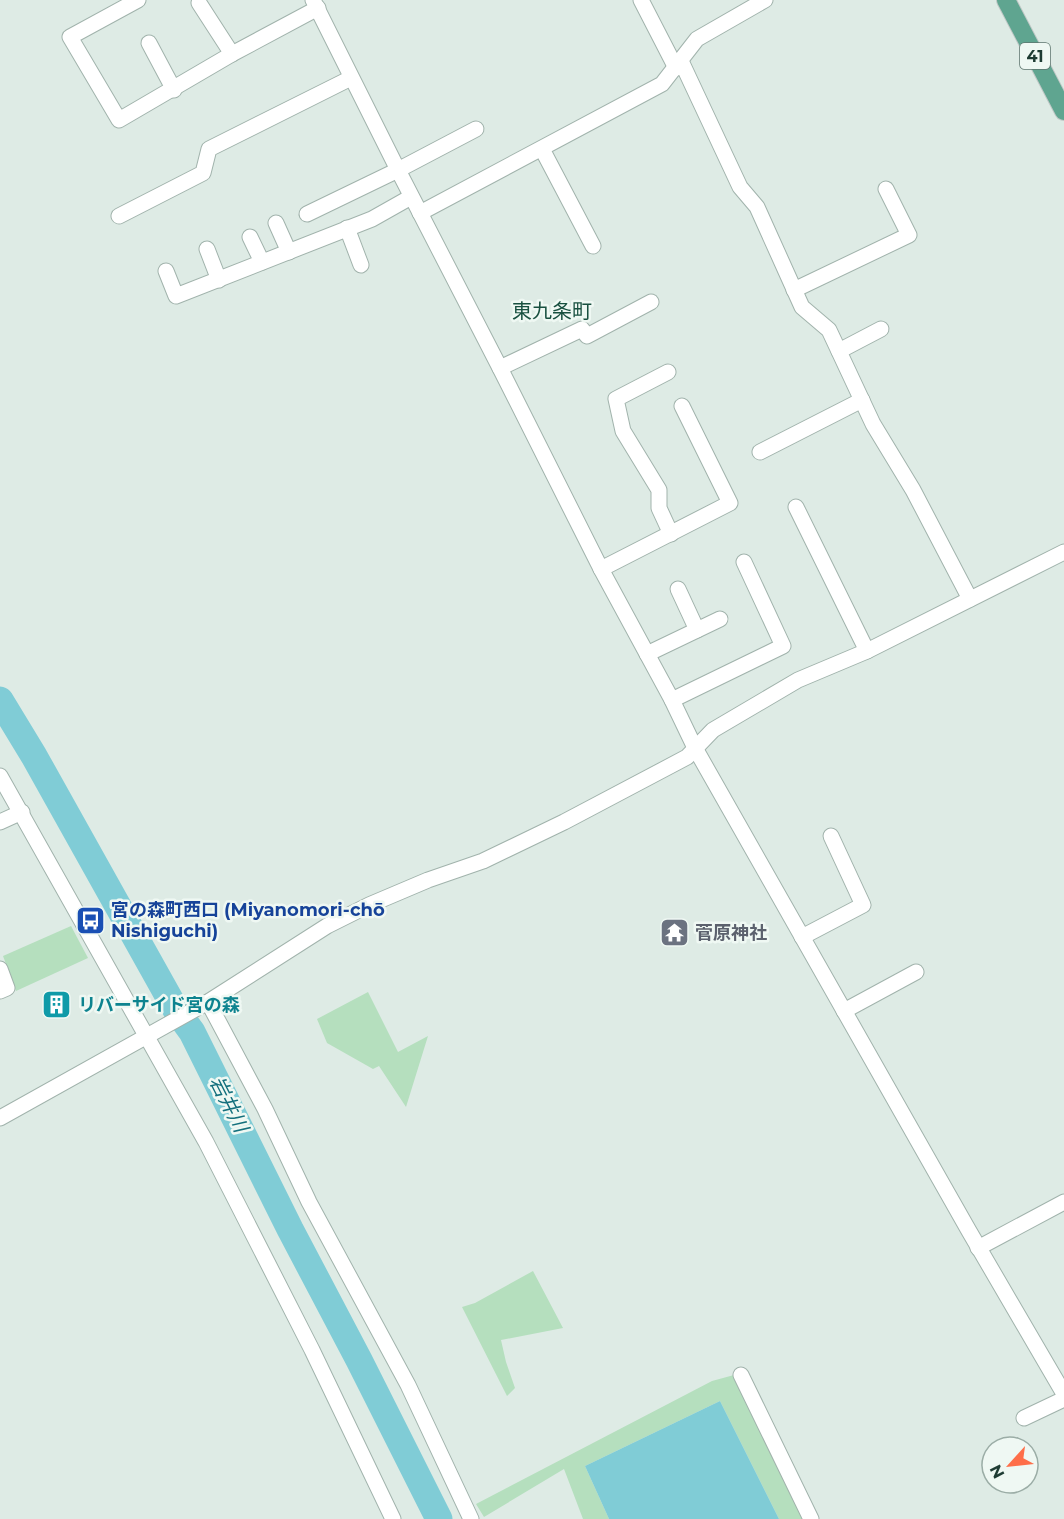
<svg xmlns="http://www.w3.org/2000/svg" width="1064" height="1519" font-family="Montserrat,'Noto Sans JP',sans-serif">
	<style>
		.green { fill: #b5dfbe }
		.water { fill: #80ccd6 }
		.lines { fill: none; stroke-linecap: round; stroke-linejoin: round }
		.river { stroke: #80ccd6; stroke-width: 27 }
		.minor-casing { stroke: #a1b3ac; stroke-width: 17 }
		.major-casing { stroke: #c0c8c6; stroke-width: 20 }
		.minor { stroke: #fff; stroke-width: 15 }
		.major { stroke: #5fa590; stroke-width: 18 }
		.labels { text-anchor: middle; stroke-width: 5; stroke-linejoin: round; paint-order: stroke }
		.shield { fill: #eff8f3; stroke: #5d746d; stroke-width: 1.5 }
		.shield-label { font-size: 16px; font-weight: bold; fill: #1e3c33 }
		.transit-label { font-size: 18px; font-weight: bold; fill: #164399; stroke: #eff8f3; text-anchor: start }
		.worship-label { font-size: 18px; font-weight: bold; fill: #5b616d; stroke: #eff8f3; text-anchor: start }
		.culture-label { font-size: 18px; font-weight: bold; fill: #0d838f; stroke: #eff8f3; text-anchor: start }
		.neighbourhood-label { font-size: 20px; fill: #195040; stroke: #eff8f3 }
		.water-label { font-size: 20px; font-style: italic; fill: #14707d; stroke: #eff8f3 }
	</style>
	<rect width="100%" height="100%" fill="#deebe5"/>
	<g class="green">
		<path d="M71 926 88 958 16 991 3 956Z"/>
		<path d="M368 992 398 1052 428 1036 406 1107 379 1066 373 1069 327 1043 317 1019Z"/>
		<path d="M533 1271 563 1328 501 1340 506 1362 515 1388 507 1396 462 1307 475 1303Z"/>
		<path d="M734 1375 805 1519H779L720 1401 585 1466 609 1519H583L564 1469 484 1517 476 1504 712 1381Z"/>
	</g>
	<path class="water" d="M720 1401 779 1519H609L585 1466Z"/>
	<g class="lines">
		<path class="river" d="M0 700 34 756 176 1010 192 1032 290 1229 359 1360 439 1519"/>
		<defs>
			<g id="minor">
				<path d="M138 0 70 37 119 120 232 54 318 8"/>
				<path d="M313 0 398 170 500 368 601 569 672 700 695 748 969 1231 1064 1394"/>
				<path d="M641 0 676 68"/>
				<path d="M199 3 232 54"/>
				<path d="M149 43 174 90"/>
				<path d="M681 61 740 187 757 207 802 307 829 330 873 424 913 490 970 599"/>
				<path d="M542 149 593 246"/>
				<path d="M420 213 662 84 697 39 765 0"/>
				<path d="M307 214 398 170 476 129"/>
				<path d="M119 216 203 173 209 149 351 78"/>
				<path d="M276 223 289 252"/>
				<path d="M347 228 361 265"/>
				<path d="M250 237 262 262"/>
				<path d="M207 249 219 280"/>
				<path d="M166 271 176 296 372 219 411 197"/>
				<path d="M794 290 909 235 886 189"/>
				<path d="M839 351 881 329"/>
				<path d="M500 368 582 329 587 336 651 302"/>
				<path d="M668 372 616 399 623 431 659 490V508L671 534"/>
				<path d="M760 452 862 400"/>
				<path d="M796 507 867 651"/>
				<path d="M601 569 730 503 682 406"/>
				<path d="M678 589 697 630"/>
				<path d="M647 654 720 619"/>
				<path d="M672 700 783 646 744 562"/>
				<path d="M0 776 206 1142 312 1350 393 1519"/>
				<path d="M0 822 22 812"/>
				<path d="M802 937 863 905 831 836"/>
				<path d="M0 969 7 988 0 991"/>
				<path d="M208 1002 265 1109 309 1202 408 1385 471 1519"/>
				<path d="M844 1011 916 972"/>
				<path d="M0 1118 208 1002 327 926 369 905 428 880 483 861 564 822 687 757 713 730 798 680 867 651 1064 552"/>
				<path d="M978 1248 1064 1202"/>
				<path d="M741 1375 811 1519"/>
				<path d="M1024 1418 1064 1399"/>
			</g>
			<path id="major" d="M1006 0 1064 111"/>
		</defs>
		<use href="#minor" class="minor-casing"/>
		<use href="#major" class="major-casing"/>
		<use href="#minor" class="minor"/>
		<use href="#major" class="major"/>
	</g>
	<defs>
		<symbol id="bus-square" viewBox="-11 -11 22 22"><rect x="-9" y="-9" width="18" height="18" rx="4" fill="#1a4fb4" stroke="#eff8f3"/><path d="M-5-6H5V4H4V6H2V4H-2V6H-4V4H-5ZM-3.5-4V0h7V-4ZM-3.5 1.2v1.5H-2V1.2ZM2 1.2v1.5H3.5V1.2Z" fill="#fff"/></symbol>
		<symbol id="temple-square" viewBox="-11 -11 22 22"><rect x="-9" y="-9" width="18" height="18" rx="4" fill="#6b7280" stroke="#eff8f3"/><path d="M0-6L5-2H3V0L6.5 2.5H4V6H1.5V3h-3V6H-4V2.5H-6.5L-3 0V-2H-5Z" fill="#fff"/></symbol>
		<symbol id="building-square" viewBox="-11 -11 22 22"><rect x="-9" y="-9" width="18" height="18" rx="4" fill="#0f9aa8" stroke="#eff8f3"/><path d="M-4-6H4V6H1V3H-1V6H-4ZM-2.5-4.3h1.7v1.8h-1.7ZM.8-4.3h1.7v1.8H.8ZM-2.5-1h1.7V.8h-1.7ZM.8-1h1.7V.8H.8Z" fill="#fff"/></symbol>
	</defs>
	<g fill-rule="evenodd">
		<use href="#bus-square" x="74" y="904" width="33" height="33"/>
		<use href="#temple-square" x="658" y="916" width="33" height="33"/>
		<use href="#building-square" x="40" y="988" width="33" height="33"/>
	</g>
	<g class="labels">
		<rect class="shield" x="1020" y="43" width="30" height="26" rx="4.5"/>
		<g class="shield-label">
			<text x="1035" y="62">41</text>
		</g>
		<g class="transit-label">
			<text x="111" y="916">宮の森町西口 (Miyanomori-chō<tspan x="111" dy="21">Nishiguchi)</tspan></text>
		</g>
		<g class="worship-label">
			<text x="695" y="939">菅原神社</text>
		</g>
		<g class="culture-label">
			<text x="78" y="1011">リバーサイド宮の森</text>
		</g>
		<g class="neighbourhood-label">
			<text x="552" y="318">東九条町</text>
		</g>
		<g class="water-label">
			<text transform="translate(229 1104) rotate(63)" y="7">岩井川</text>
		</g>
	</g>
	<g transform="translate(1010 1465) rotate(243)"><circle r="28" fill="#eff8f3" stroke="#9bada6" stroke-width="1.5"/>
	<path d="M0-4.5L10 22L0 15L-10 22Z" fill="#fe6e49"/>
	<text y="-9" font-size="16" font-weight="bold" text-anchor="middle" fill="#1e3c33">N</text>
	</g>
</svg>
